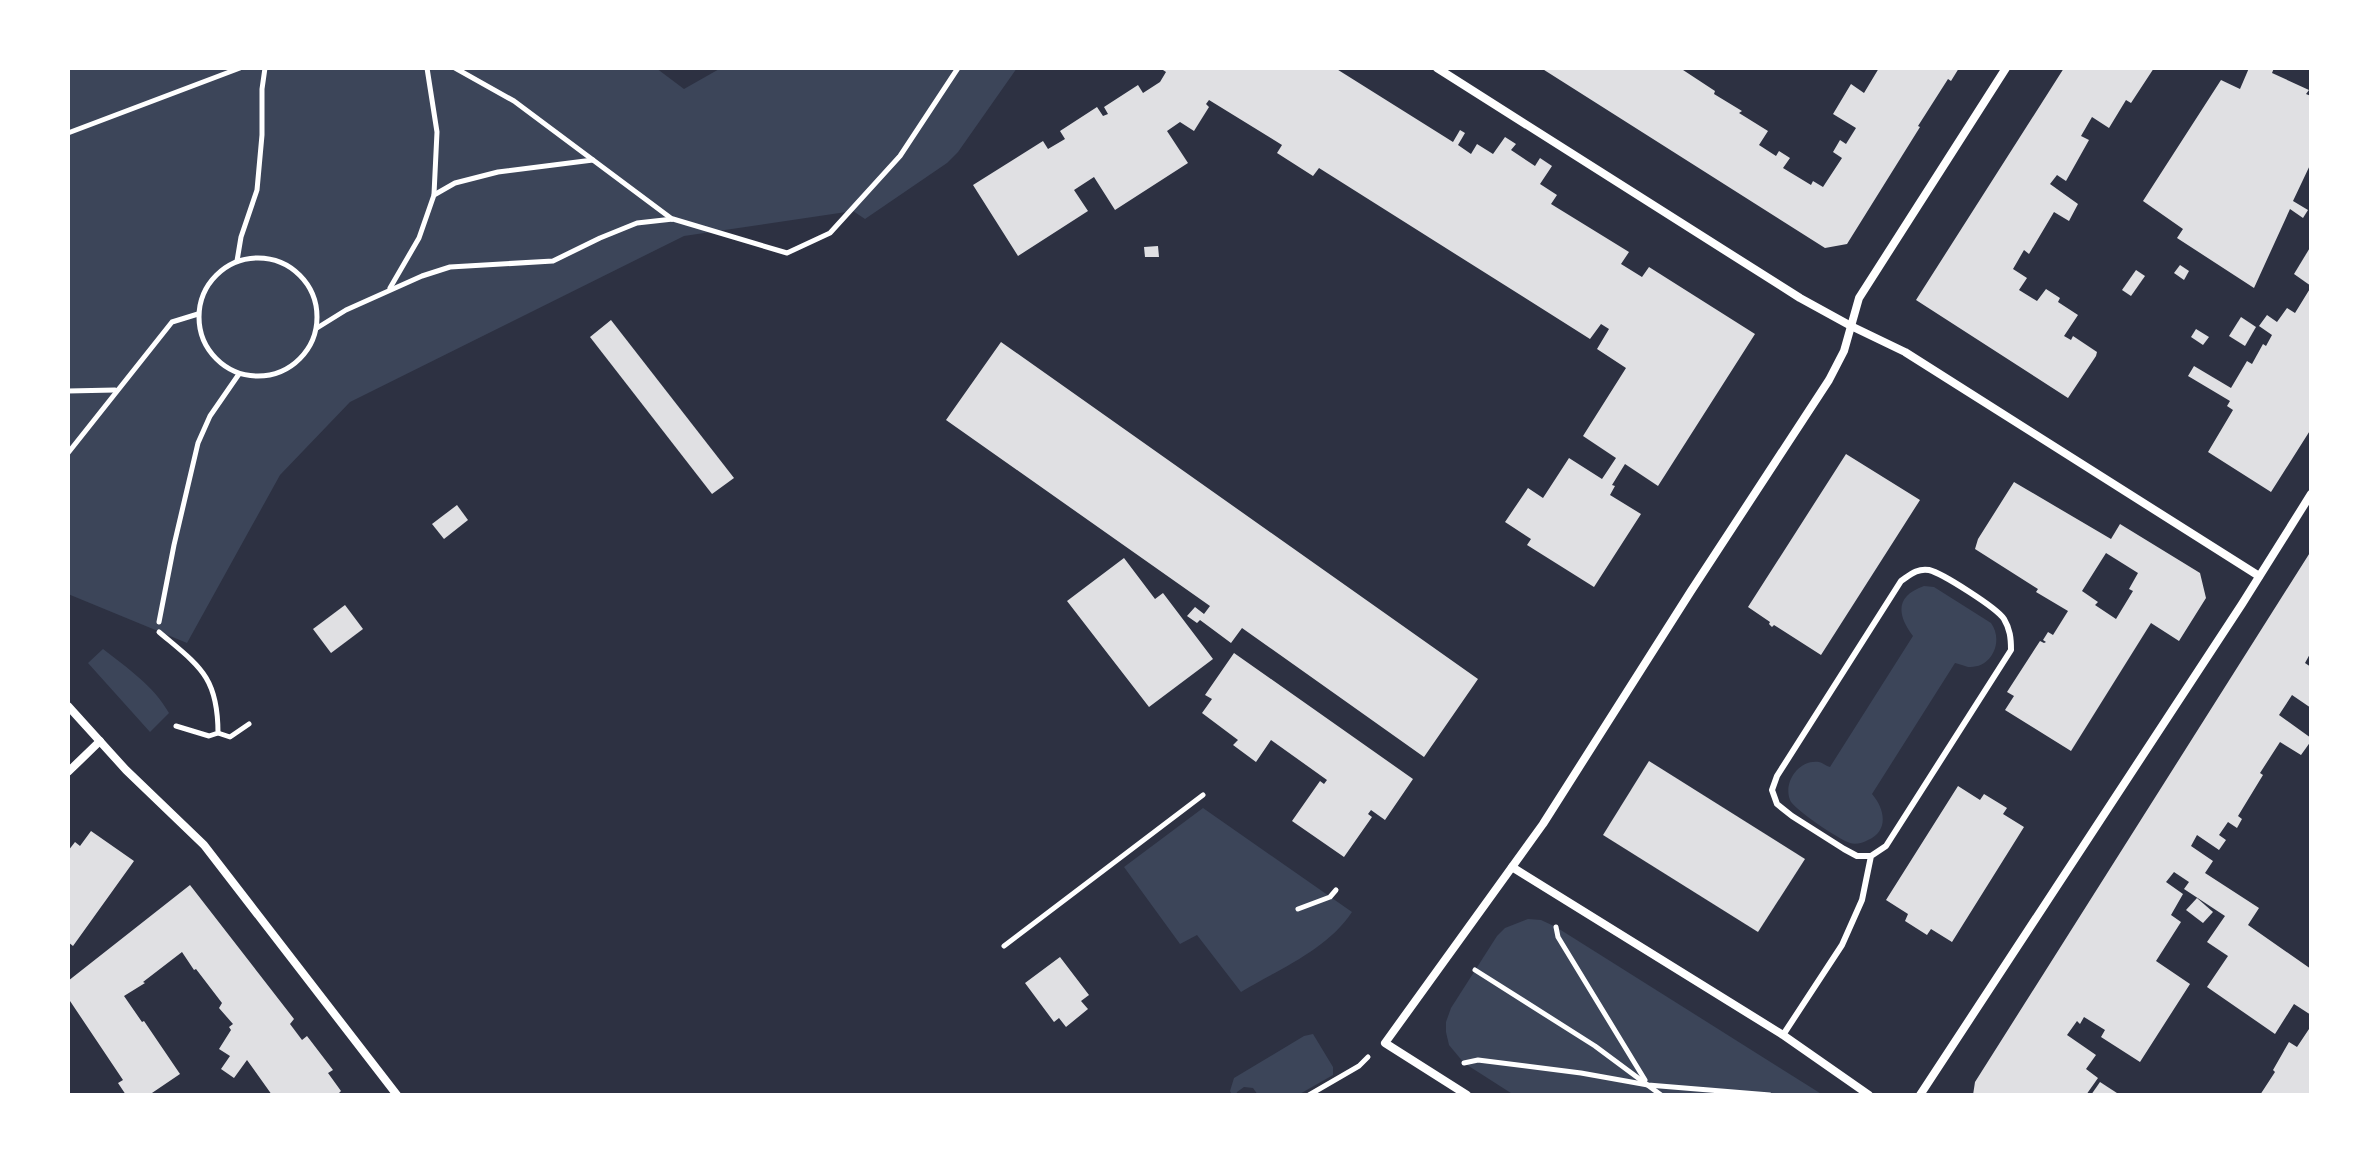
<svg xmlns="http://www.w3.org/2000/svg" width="2379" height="1163" font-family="Montserrat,sans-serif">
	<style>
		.green { fill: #3c4559 }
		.building { fill: #e0e0e3; fill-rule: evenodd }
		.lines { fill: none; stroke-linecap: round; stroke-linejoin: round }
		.path { stroke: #fff; stroke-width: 5 }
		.service { stroke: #fff; stroke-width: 6 }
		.minor { stroke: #fff; stroke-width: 8 }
	</style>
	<rect width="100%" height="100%" fill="#2d3142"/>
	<g class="green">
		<path d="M68 68H656L684 89 721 68H1017L958 152 947 163 865 219 853 211 684 236 350 402 280 475 187 643 68 594Z"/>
		<path d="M1924 586 1934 587 1991 623C2004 641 1992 669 1968 667 1964 666 1960 664 1955 663L1872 794C1885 809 1889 831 1868 840 1863 843 1855 845 1850 843 1840 840 1793 809 1790 800 1783 782 1799 759 1819 762 1823 763 1826 766 1830 767L1913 636C1897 615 1895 596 1924 586Z"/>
		<path d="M103 649C127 668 153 685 169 713L150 732 88 663Z"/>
		<path d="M1203 808 1352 912C1327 950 1279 969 1241 992L1197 935 1180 944 1124 867Z"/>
		<path d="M1528 919 1541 920 1556 927 1823 1095H1514L1464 1063 1449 1045 1446 1032V1022L1451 1008 1497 936 1505 928Z"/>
		<path d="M1313 1034 1333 1067V1075L1298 1095H1258L1253 1088 1244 1087 1237 1092 1236 1095H1232L1230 1091 1234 1078 1304 1036Z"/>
	</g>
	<g class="building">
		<path d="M1160 68H1335L1453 142 1460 130 1465 133 1458 145 1471 154 1477 144 1493 154 1505 137 1516 144 1511 150 1535 166 1540 158 1552 166 1540 184 1557 195 1551 204 1629 252 1621 264 1642 277 1649 267 1755 334 1658 486 1625 464 1612 485 1615 486 1610 495 1641 514 1594 587 1527 545 1531 539 1505 522 1528 488 1543 498 1569 458 1602 479 1616 458 1583 436 1626 368 1597 349 1609 329 1601 324 1590 339 1319 168 1313 176 1277 153 1282 145 1209 100 1206 104 1209 107 1194 131 1180 122 1167 131 1188 163 1115 210 1094 177 1074 190 1088 211 1018 256 973 185 1043 141 1048 149 1065 139 1060 131 1097 107 1103 116 1108 114 1104 107 1138 85 1143 93 1160 82 1166 72Z"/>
		<path d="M1541 68H1680L1715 91 1714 94 1742 111 1739 113 1768 131 1759 145 1776 156 1779 151 1790 158 1783 168 1811 185 1813 181 1823 187 1842 158 1833 152 1840 140 1846 144 1856 128 1833 114 1851 84 1864 93 1879 68H1959L1951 81 1948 79 1918 126 1920 127 1847 244 1825 248Z"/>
		<path d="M2064 68H2154L2131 103 2126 100 2109 128 2092 117 2081 136 2089 140 2066 181 2057 175 2050 184 2078 204 2069 221 2054 212 2029 254 2024 250 2013 269 2027 278 2019 290 2037 301 2046 289 2060 298 2058 302 2078 315 2064 336 2071 340 2073 336 2097 352 2096 356 2068 398 1916 300Z"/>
		<path d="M2249 68H2274L2272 73 2309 90 2306 94 2311 96V163L2293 201 2308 210 2303 218 2290 209 2254 288 2177 238 2183 229 2143 201 2221 80 2240 89Z"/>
		<path d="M1158 246 1159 257H1145L1144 247Z"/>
		<path d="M2311 246V286L2294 274Z"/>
		<path d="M2180 265 2189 271 2184 280 2174 273Z"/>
		<path d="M2136 270 2145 276 2131 296 2122 290Z"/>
		<path d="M2311 287V429L2271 492 2208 452 2233 410 2227 406 2230 401 2188 376 2194 366 2231 388 2247 361 2252 364 2263 344 2266 346 2272 335 2259 326 2267 315 2277 322 2287 308 2295 313Z"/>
		<path d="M2241 317 2256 327 2245 346 2229 336Z"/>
		<path d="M611 320 734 478 712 494 590 337Z"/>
		<path d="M2196 329 2209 337 2203 345 2191 337Z"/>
		<path d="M1001 342 1478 679 1424 757 1242 628 1231 643 1200 620 1197 623 1187 616 1195 607 1204 614 1210 606 946 420Z"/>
		<path d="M1846 454 1920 500 1821 655 1774 625 1772 627 1769 624 1770 622 1748 607Z"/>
		<path d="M2014 482 2111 539 2120 524 2200 573 2206 598 2179 641 2151 623 2071 751 2005 710 2014 696 2007 692 2040 641 2044 643 2046 642 2043 640 2048 632 2053 635 2068 611 2036 592 2038 589 1975 549 1978 539ZM2106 553 2138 573 2129 589 2133 591 2116 619 2095 605 2098 602 2082 591Z"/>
		<path d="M457 505 468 520 444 539 432 524Z"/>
		<path d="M2311 551V652L2305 663 2311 667V708L2292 695 2279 715 2311 738V741L2301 755 2280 742 2260 773 2263 775 2238 816 2242 819 2237 828 2228 822 2219 835 2226 840 2219 850 2197 835 2191 846 2213 861 2205 873 2259 908 2248 925 2311 969V1015L2294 1004 2275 1034 2207 987 2228 956 2207 942 2225 916 2184 889 2189 882 2174 872 2166 882 2183 894 2171 915 2181 922 2156 961 2190 984 2140 1062 2101 1037 2105 1030 2084 1017 2080 1024 2077 1021 2067 1035 2096 1055 2086 1069 2098 1078 2086 1095H1973L1975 1082Z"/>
		<path d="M1124 558 1155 599 1163 593 1213 659 1149 707 1067 601Z"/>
		<path d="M345 605 363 629 331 653 313 629Z"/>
		<path d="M1234 653 1413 779 1385 820 1371 810 1368 814 1372 817 1344 857 1292 821 1320 781 1324 784 1327 780 1271 740 1256 762 1233 745 1238 740 1202 713 1212 699 1205 695Z"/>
		<path d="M1649 761 1805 859 1758 932 1603 835Z"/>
		<path d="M1958 786 1980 800 1984 794 2007 808 2003 814 2024 827 1952 942 1931 929 1927 935 1905 921 1908 914 1886 900Z"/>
		<path d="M91 831 134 861 73 946 68 942V851L75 842 80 846Z"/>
		<path d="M190 885 294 1019 290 1024 302 1040 307 1036 333 1070 328 1073 341 1091 339 1093 341 1095H272L247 1060 234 1078 221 1069 230 1056 219 1049 231 1030 229 1027 233 1024 219 1008 222 1003 196 969 194 970 182 952 143 982 145 983 124 996 142 1022 144 1021 180 1074 149 1095H126L118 1083 123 1080 68 998V981Z"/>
		<path d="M2197 898 2213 912 2203 923 2186 910Z"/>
		<path d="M1060 957 1089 995 1081 1001 1088 1009 1066 1027 1059 1018 1054 1022 1025 983Z"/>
		<path d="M2311 1026V1095H2260L2275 1072 2273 1070 2289 1042 2297 1047Z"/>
		<path d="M2100 1082 2120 1095H2091Z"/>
	</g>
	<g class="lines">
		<g class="path">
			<path d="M427 68 437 132 434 194"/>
			<path d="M455 68 514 101 672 219"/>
			<path d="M68 133 240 68"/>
			<circle cx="258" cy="317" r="59"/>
			<path d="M237 261 241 237 257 190 262 135V89L265 68"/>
			<path d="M390 288 419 238 434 195 455 183 498 172 593 160"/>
			<path d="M317 328 346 310 422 276 450 267 553 261 600 238 637 223 673 219 787 253 830 233 900 156 958 68"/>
			<path d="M68 391 115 390"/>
			<path d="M68 453 172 322 198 314"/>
			<path d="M159 622 174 545 198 443 210 416 239 374"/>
			<path d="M159 632C199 666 218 676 218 733L209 736 176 726"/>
			<path d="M218 733 230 737 249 724"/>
			<path d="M1298 909 1330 897 1336 890"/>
			<path d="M1556 927 1558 937 1645 1080"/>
			<path d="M1004 946 1203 795"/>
			<path d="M1475 970 1595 1046 1661 1095"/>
			<path d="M1464 1063 1478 1060 1581 1073 1648 1085 1770 1095"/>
			<path d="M1309 1095 1359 1066 1368 1057"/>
		</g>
		<path class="service" d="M1783 1035 1842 945 1862 900 1871 856 1886 846 2011 650C2011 638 2010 629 2004 619 1997 608 1942 573 1929 570 1917 568 1910 575 1901 581L1777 776 1772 790 1777 804 1792 816 1844 849 1857 856H1871"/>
		<g class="minor">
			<path d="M1437 68 1800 298 1851 326 1905 352 2259 576"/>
			<path d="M68 706 126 770 204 845 397 1095"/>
			<path d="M68 772 100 741"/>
			<path d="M1512 867 1783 1035 1869 1095"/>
			<path d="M1467 1095 1385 1043 1543 824 1691 591 1829 380 1844 351 1859 298 2006 68"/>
			<path d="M1920 1095 2242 604 2311 494"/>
		</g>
	</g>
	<rect width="2379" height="1163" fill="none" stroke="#ffffff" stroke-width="140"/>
</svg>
